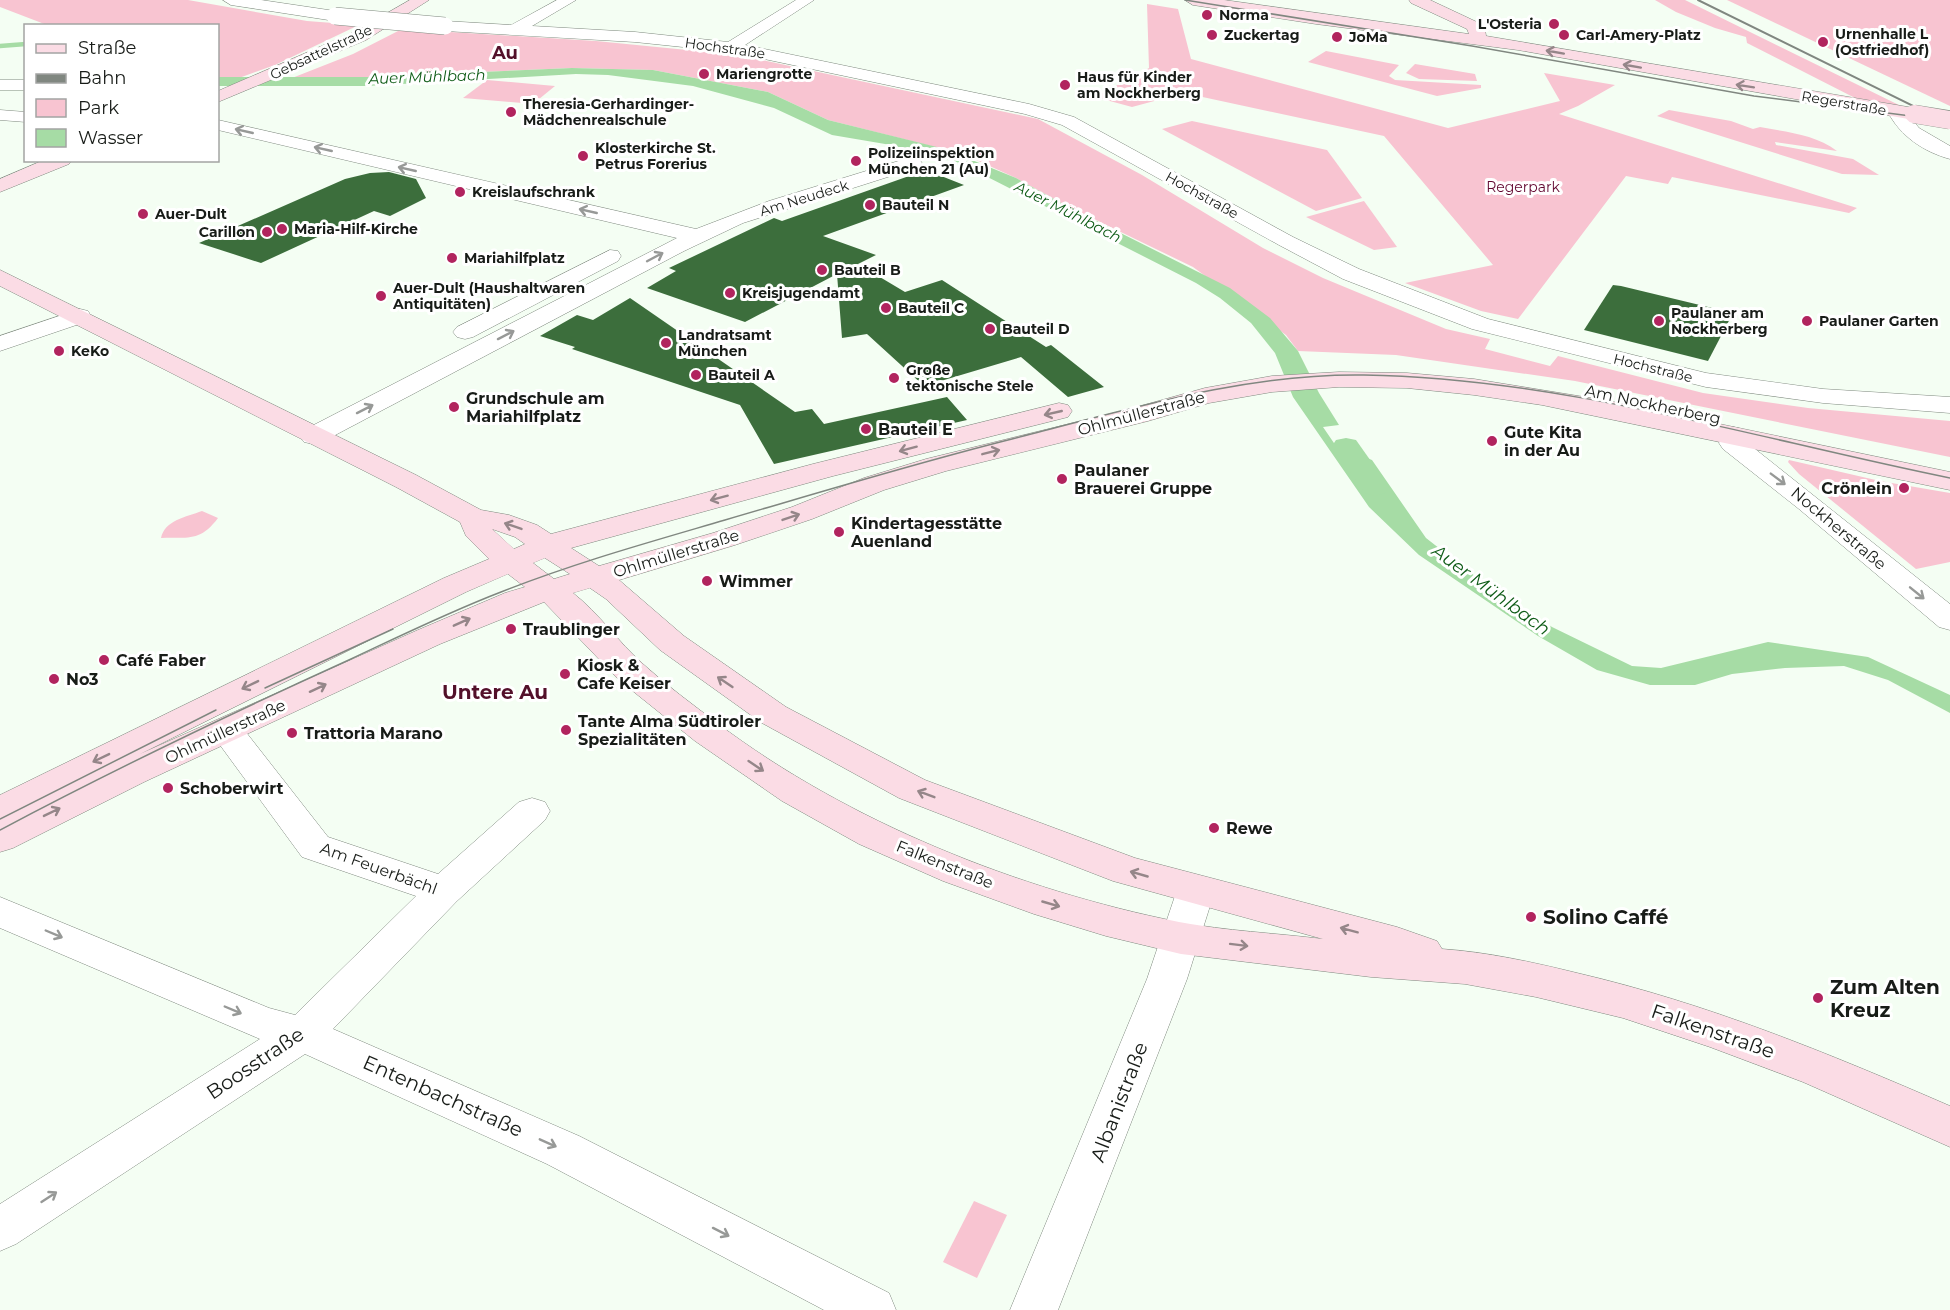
<svg xmlns="http://www.w3.org/2000/svg" width="1950" height="1310" font-family="Montserrat,sans-serif">
	<style>
		.green { fill: #f8c4d1 }
		.water { fill: #a6dca5 }
		.lines { fill: none; stroke-linecap: round; stroke-linejoin: round }
		.stream { stroke: #a6dca5; stroke-width: 4.5 }
		.canal { fill: #a6dca5; fill-rule: evenodd }
		.building { fill: #3c6e3c }
		.street-casing { stroke: #7f897f; stroke-width: 1 }
		.secondary-casing { stroke: #7f897f; stroke-width: 1 }
		.street { fill: #fff; fill-rule: evenodd }
		.secondary { fill: #fbdce5; fill-rule: evenodd }
		.tram { stroke: #808780; stroke-width: 1.5 }
		.rail { stroke: #808780; stroke-width: 2 }
		.street-bridge-casing { stroke: #7f897f; stroke-width: 18; stroke-linecap: butt }
		.secondary-bridge-casing { stroke: #7f897f; stroke-width: 19; stroke-linecap: butt }
		.street-bridge { stroke: #fff; stroke-width: 17 }
		.secondary-bridge { stroke: #fbdce5; stroke-width: 18 }
		.oneway { stroke: #958689 }
		.oneway2 { stroke: #979997 }
		.poi-dot { fill: #b1245e; stroke: #fff; stroke-width: 2 }
		.labels { text-anchor: middle; stroke-width: 6; stroke-linejoin: round; paint-order: stroke }
		.far-poi-label { font-size: 14px; font-weight: bold; fill: #181c18; stroke: #fff; text-anchor: start }
		.far-street-label { font-size: 14px; fill: #181c18; stroke: #fff }
		.far-park-label { font-size: 14px; fill: #620730; stroke: #fff }
		.far-water-label { font-size: 15px; font-style: italic; fill: #0f5c17; stroke: #fff }
		.poi-label { font-size: 16px; font-weight: bold; fill: #181c18; stroke: #fff; text-anchor: start }
		.street-label { font-size: 16px; fill: #181c18; stroke: #fff }
		.far-district-label { font-size: 18px; font-weight: bold; fill: #53102a; stroke: #fff }
		.water-label { font-size: 18px; font-style: italic; fill: #0f5c17; stroke: #fff }
		.quarter-label { font-size: 20px; font-weight: bold; fill: #53102a; stroke: #fff }
		.near-poi-label { font-size: 20px; font-weight: bold; fill: #181c18; stroke: #fff; text-anchor: start }
		.near-street-label { font-size: 20px; fill: #181c18; stroke: #fff }
	</style>
	<rect width="100%" height="100%" fill="#f4fef3"/>
	<g class="green">
		<path d="M0 0H188L307 21 359 25 275 65 239 78 218 77V26L47 25 0 7Z"/>
		<path d="M1648 0H1685L1903 107 1857 99 1747 43 1746 37 1715 28 1676 12 1655 0Z"/>
		<path d="M1727 0H1950V106Z"/>
		<path d="M1147 4 1178 9 1191 59 1448 128 1560 101 1544 73 1615 85 1578 106 1559 114 1857 208 1849 213 1672 177 1668 184 1626 176 1518 319 1481 311 1405 283 1493 265 1384 136 1184 93 1132 107 1095 97 1149 68Z"/>
		<path d="M402 29 596 41 738 55 1038 119 1142 175 1263 248 1323 278 1446 329 1490 339 1485 349 1550 366 1558 356 1703 393 1808 408 1950 421V457L1575 381 1396 355 1298 351 1286 335 1193 267 1063 204 1016 178 963 154 828 120 768 92 653 70 572 68 367 77 292 78 353 54Z"/>
		<path d="M1326 51 1399 65 1389 76 1395 80 1481 85V88L1437 96 1308 62Z"/>
		<path d="M1415 64 1475 74 1477 81 1419 79 1406 73Z"/>
		<path d="M487 80 555 86 533 104 463 98Z"/>
		<path d="M1669 110 1731 121 1753 129 1760 127C1786 132 1815 134 1837 151L1775 142 1776 145 1853 159 1879 175 1842 174 1657 116Z"/>
		<path d="M1192 121 1327 150 1362 198 1316 211 1162 129Z"/>
		<path d="M1364 201 1397 247 1374 250 1306 217Z"/>
		<path d="M1789 460 1880 481 1950 493V562L1916 569 1799 474 1788 462Z"/>
		<path d="M202 511 218 518C200 542 189 537 161 538 165 520 186 517 202 511Z"/>
		<path d="M974 1201 1007 1215 977 1278 943 1262Z"/>
	</g>
	<path class="water" d="M572 68 653 70 768 92 828 120 945 149 1016 178 1063 204 1230 288 1270 318 1298 351 1319 393 1339 425 1323 427 1336 446 1372 460 1426 538 1480 580 1552 627 1632 666 1661 668 1768 642 1868 657 1950 695V713L1888 680 1844 666 1785 668 1732 674 1695 685H1650L1597 670 1538 636 1419 555 1369 507 1293 397 1275 353 1251 323 1220 298 1196 283 960 163 891 145 832 135 774 108 693 86 608 75 576 74 367 86H218V77H367Z"/>
	<g class="lines">
		<path class="stream" d="M0 46 26 44"/>
		<path class="canal" d="M1346 438 1356 440 1385 481 1389 487 1385 493 1375 496 1365 493 1332 446 1336 440Z"/>
	</g>
	<g class="building">
		<path d="M926 170 964 185 823 236 876 255 858 264 905 292 942 280 1046 347 1051 345 1104 387 1068 397 1021 357 924 386 867 334 842 338 837 274 745 322 647 288 676 271 669 268 774 218 782 221Z"/>
		<path d="M389 172 416 179 426 198 390 216 374 211 261 263 199 243 345 179 370 173Z"/>
		<path d="M1613 285 1621 286 1733 313 1708 361 1584 330Z"/>
		<path d="M630 298 795 412 812 409 824 424 947 397 967 420 774 464 740 405 572 349 575 347 540 336 577 315 593 320Z"/>
	</g>
	<g class="lines">
		<defs>
			<g id="street">
				<path d="M223 0H261L335 11 343 16 335 21 231 5Z"/>
				<path d="M557 0H576L532 26 635 32 728 42 796 0H814L745 45 1029 104 1074 117 1293 237 1359 269 1488 319 1706 373 1823 389 1950 397V413L1823 403 1706 387 1472 329 1343 279 1279 245 1062 125 1025 114 731 52 635 42 445 31 437 26 445 21 511 25Z"/>
				<rect x="0" y="80" width="26" height="10"/>
				<path d="M1897 107 1903 108 1919 128 1950 146V159C1924 152 1900 136 1888 112L1891 108Z"/>
				<path d="M0 110 26 112V122L0 120Z"/>
				<path d="M218 120 696 229 769 201 905 159H919L922 163 919 167 743 223 684 251 322 442 313 444 304 442 300 436 304 430 677 238 218 130Z"/>
				<path d="M610 250 618 251 621 256 618 261 473 337 465 339 457 337 453 332 457 327Z"/>
				<path d="M80 309 88 311 91 316 88 321 0 351V336Z"/>
				<path d="M1733 427 1742 429 1746 435 1745 441 1950 604V630L1939 627 1799 509 1723 449 1719 443 1724 429Z"/>
				<path d="M226 719 238 722 328 837 438 874 519 802 532 798 545 802 550 811 545 820 457 901 333 1029 579 1136 889 1293 896 1310H824L547 1164 305 1054 16 1244 0 1251V1204L260 1039 0 928V897L269 1008 295 1015 416 896 302 857 209 730 214 722Z"/>
				<path d="M1196 876 1209 880 1215 890 1187 979 1058 1310H1010L1147 979 1177 890 1183 880Z"/>
			</g>
			<g id="secondary">
				<path d="M410 0H429L366 40 218 102V91L354 32Z"/>
				<path d="M1185 0H1224L1469 34 1467 29 1411 3 1409 0H1430L1479 23 1485 29 1486 36 1914 108 1921 110 1923 114 1921 118 1914 120 1518 50 1316 24 1193 5Z"/>
				<path d="M44 160H72L69 164 0 192V179Z"/>
				<path d="M0 270 416 475 481 510 509 515 537 525 551 534 813 464 1059 403 1068 405 1072 411 1068 417 833 476 571 548 599 566 713 533 792 507 864 478 926 459 1130 409 1205 388 1272 376 1339 372 1407 373 1474 379 1609 401 1950 472V490L1542 405 1474 395 1407 388 1339 387 1272 392 1209 403 1148 421 946 471 884 490 812 519 735 545 619 580 684 636 786 707 925 780 1135 858 1397 927 1437 941 1442 949C1487 952 1532 962 1577 973 1706 1003 1828 1053 1950 1106V1147L1803 1082 1710 1047 1623 1018 1536 997 1465 984 1371 977 1181 954 1106 936 1034 914 943 881 859 844 782 801 695 741 619 680 544 602 440 644 144 782 13 848 0 852V795L444 578 489 559 466 536 460 522 396 487 0 286ZM492 529 515 537 525 544 514 549ZM545 558 570 574 554 579 533 563ZM508 574 525 587 505 593 418 630 140 754 466 592ZM590 588 606 599 660 650 762 723 899 798 1113 881 1323 939C1275 933 1226 931 1179 922 1019 890 848 822 717 723 692 704 666 685 643 664 618 642 599 613 573 593Z"/>
			</g>
		</defs>
		<use href="#street" class="street-casing"/>
		<use href="#secondary" class="secondary-casing"/>
		<use href="#street" class="street"/>
		<use href="#secondary" class="secondary"/>
		<g class="tram">
			<path d="M1185 0 1472 46 1754 96 1950 121"/>
			<path d="M265 688 393 629"/>
			<path d="M0 819 216 710"/>
			<path d="M0 830C115 769 232 713 351 659 400 636 449 612 501 592 574 563 650 542 725 520 821 492 916 463 1012 439 1127 410 1245 373 1364 375 1563 378 1757 439 1950 478"/>
		</g>
		<path class="rail" d="M1698 0 1950 124"/>
		<defs>
			<path id="street-bridge" d="M335 16 445 26"/>
			<path id="secondary-bridge" d="M1914 114 1950 120"/>
		</defs>
		<use href="#street-bridge" class="street-bridge-casing"/>
		<use href="#secondary-bridge" class="secondary-bridge-casing"/>
		<use href="#street-bridge" class="street-bridge"/>
		<use href="#secondary-bridge" class="secondary-bridge"/>
	</g>
	<defs><path id="oneway-shaft" d="M-6 0H5M1.5-3L5.5 0L1.5 3" fill="none" stroke-width="1.6" stroke-linecap="round" stroke-linejoin="round" transform="scale(1.5)"/></defs>
	<g class="oneway">
		<use href="#oneway-shaft" transform="translate(1555 52) rotate(-170)"/>
		<use href="#oneway-shaft" transform="translate(1632 66) rotate(-170)"/>
		<use href="#oneway-shaft" transform="translate(1745 86) rotate(-171)"/>
		<use href="#oneway-shaft" transform="translate(1053 413) rotate(167)"/>
		<use href="#oneway-shaft" transform="translate(908 449) rotate(165)"/>
		<use href="#oneway-shaft" transform="translate(991 452) rotate(-14)"/>
		<use href="#oneway-shaft" transform="translate(719 498) rotate(165)"/>
		<use href="#oneway-shaft" transform="translate(791 517) rotate(-19)"/>
		<use href="#oneway-shaft" transform="translate(513 526) rotate(-161)"/>
		<use href="#oneway-shaft" transform="translate(462 622) rotate(-24)"/>
		<use href="#oneway-shaft" transform="translate(725 682) rotate(-146)"/>
		<use href="#oneway-shaft" transform="translate(250 685) rotate(154)"/>
		<use href="#oneway-shaft" transform="translate(318 688) rotate(-25)"/>
		<use href="#oneway-shaft" transform="translate(101 758) rotate(154)"/>
		<use href="#oneway-shaft" transform="translate(756 766) rotate(34)"/>
		<use href="#oneway-shaft" transform="translate(926 794) rotate(-159)"/>
		<use href="#oneway-shaft" transform="translate(52 812) rotate(-26)"/>
		<use href="#oneway-shaft" transform="translate(1139 874) rotate(-164)"/>
		<use href="#oneway-shaft" transform="translate(1051 904) rotate(16)"/>
		<use href="#oneway-shaft" transform="translate(1349 930) rotate(-165)"/>
		<use href="#oneway-shaft" transform="translate(1239 945) rotate(7)"/>
	</g>
	<g class="oneway2">
		<use href="#oneway-shaft" transform="translate(244 131) rotate(-167)"/>
		<use href="#oneway-shaft" transform="translate(323 149) rotate(-167)"/>
		<use href="#oneway-shaft" transform="translate(407 169) rotate(-167)"/>
		<use href="#oneway-shaft" transform="translate(588 211) rotate(-167)"/>
		<use href="#oneway-shaft" transform="translate(655 257) rotate(-28)"/>
		<use href="#oneway-shaft" transform="translate(506 335) rotate(-27)"/>
		<use href="#oneway-shaft" transform="translate(365 409) rotate(-27)"/>
		<use href="#oneway-shaft" transform="translate(1778 479) rotate(37)"/>
		<use href="#oneway-shaft" transform="translate(1917 593) rotate(39)"/>
		<use href="#oneway-shaft" transform="translate(54 934) rotate(23)"/>
		<use href="#oneway-shaft" transform="translate(233 1010) rotate(23)"/>
		<use href="#oneway-shaft" transform="translate(548 1143) rotate(24)"/>
		<use href="#oneway-shaft" transform="translate(49 1197) rotate(-33)"/>
		<use href="#oneway-shaft" transform="translate(721 1232) rotate(27)"/>
	</g>
	<g class="poi-dot">
		<circle cx="1207" cy="15" r="6"/>
		<circle cx="1554" cy="24" r="6"/>
		<circle cx="1212" cy="35" r="6"/>
		<circle cx="1564" cy="35" r="6"/>
		<circle cx="1337" cy="37" r="6"/>
		<circle cx="1823" cy="42" r="6"/>
		<circle cx="704" cy="74" r="6"/>
		<circle cx="1065" cy="85" r="6"/>
		<circle cx="511" cy="112" r="6"/>
		<circle cx="583" cy="156" r="6"/>
		<circle cx="856" cy="161" r="6"/>
		<circle cx="460" cy="192" r="6"/>
		<circle cx="870" cy="205" r="6"/>
		<circle cx="143" cy="214" r="6"/>
		<circle cx="282" cy="229" r="6"/>
		<circle cx="267" cy="232" r="6"/>
		<circle cx="452" cy="258" r="6"/>
		<circle cx="822" cy="270" r="6"/>
		<circle cx="730" cy="293" r="6"/>
		<circle cx="381" cy="296" r="6"/>
		<circle cx="886" cy="308" r="6"/>
		<circle cx="1659" cy="321" r="6"/>
		<circle cx="1807" cy="321" r="6"/>
		<circle cx="990" cy="329" r="6"/>
		<circle cx="666" cy="343" r="6"/>
		<circle cx="59" cy="351" r="6"/>
		<circle cx="696" cy="375" r="6"/>
		<circle cx="894" cy="378" r="6"/>
		<circle cx="454" cy="407" r="6"/>
		<circle cx="866" cy="429" r="6"/>
		<circle cx="1492" cy="441" r="6"/>
		<circle cx="1062" cy="479" r="6"/>
		<circle cx="1904" cy="488" r="6"/>
		<circle cx="839" cy="532" r="6"/>
		<circle cx="707" cy="581" r="6"/>
		<circle cx="511" cy="629" r="6"/>
		<circle cx="104" cy="660" r="6"/>
		<circle cx="565" cy="674" r="6"/>
		<circle cx="54" cy="679" r="6"/>
		<circle cx="566" cy="730" r="6"/>
		<circle cx="292" cy="733" r="6"/>
		<circle cx="168" cy="788" r="6"/>
		<circle cx="1214" cy="828" r="6"/>
		<circle cx="1531" cy="917" r="6"/>
		<circle cx="1818" cy="998" r="6"/>
	</g>
	<g class="labels">
		<g class="far-poi-label">
			<text x="1219" y="20">Norma</text>
			<text x="1542" y="29" text-anchor="end">L'Osteria</text>
			<text x="1835" y="39">Urnenhalle L<tspan x="1835" dy="16">(Ostfriedhof)</tspan></text>
			<text x="1224" y="40">Zuckertag</text>
			<text x="1576" y="40">Carl-Amery-Platz</text>
			<text x="1349" y="42">JoMa</text>
			<text x="716" y="79">Mariengrotte</text>
			<text x="1077" y="82">Haus für Kinder<tspan x="1077" dy="16">am Nockherberg</tspan></text>
			<text x="523" y="109">Theresia-Gerhardinger-<tspan x="523" dy="16">Mädchenrealschule</tspan></text>
			<text x="595" y="153">Klosterkirche St.<tspan x="595" dy="16">Petrus Forerius</tspan></text>
			<text x="868" y="158">Polizeiinspektion<tspan x="868" dy="16">München 21 (Au)</tspan></text>
			<text x="472" y="197">Kreislaufschrank</text>
			<text x="882" y="210">Bauteil N</text>
			<text x="155" y="219">Auer-Dult</text>
			<text x="294" y="234">Maria-Hilf-Kirche</text>
			<text x="255" y="237" text-anchor="end">Carillon</text>
			<text x="464" y="263">Mariahilfplatz</text>
			<text x="834" y="275">Bauteil B</text>
			<text x="393" y="293">Auer-Dult (Haushaltwaren<tspan x="393" dy="16">Antiquitäten)</tspan></text>
			<text x="742" y="298">Kreisjugendamt</text>
			<text x="898" y="313">Bauteil C</text>
			<text x="1671" y="318">Paulaner am<tspan x="1671" dy="16">Nockherberg</tspan></text>
			<text x="1819" y="326">Paulaner Garten</text>
			<text x="1002" y="334">Bauteil D</text>
			<text x="678" y="340">Landratsamt<tspan x="678" dy="16">München</tspan></text>
			<text x="71" y="356">KeKo</text>
			<text x="906" y="375">Große<tspan x="906" dy="16">tektonische Stele</tspan></text>
			<text x="708" y="380">Bauteil A</text>
		</g>
		<g class="far-street-label">
			<text transform="translate(725 48) rotate(8)" y="5">Hochstraße</text>
			<text transform="translate(321 52) rotate(-25)" y="5">Gebsattelstraße</text>
			<text transform="translate(1844 103) rotate(10)" y="5">Regerstraße</text>
			<text transform="translate(1202 195) rotate(29)" y="5">Hochstraße</text>
			<text transform="translate(804 198) rotate(-17)" y="5">Am Neudeck</text>
			<text transform="translate(1653 368) rotate(14)" y="5">Hochstraße</text>
		</g>
		<g class="far-park-label">
			<text x="1523" y="192">Regerpark</text>
		</g>
		<g class="far-water-label">
			<text transform="translate(427 77) rotate(-2)" y="5">Auer Mühlbach</text>
			<text transform="translate(1068 212) rotate(27)" y="5">Auer Mühlbach</text>
		</g>
		<g class="poi-label">
			<text x="466" y="404">Grundschule am<tspan x="466" dy="18">Mariahilfplatz</tspan></text>
			<text x="878" y="435">Bauteil E</text>
			<text x="1504" y="438">Gute Kita<tspan x="1504" dy="18">in der Au</tspan></text>
			<text x="1074" y="476">Paulaner<tspan x="1074" dy="18">Brauerei Gruppe</tspan></text>
			<text x="1892" y="494" text-anchor="end">Crönlein</text>
			<text x="851" y="529">Kindertagesstätte<tspan x="851" dy="18">Auenland</tspan></text>
			<text x="719" y="587">Wimmer</text>
			<text x="523" y="635">Traublinger</text>
			<text x="116" y="666">Café Faber</text>
			<text x="577" y="671">Kiosk &amp;<tspan x="577" dy="18">Cafe Keiser</tspan></text>
			<text x="66" y="685">No3</text>
			<text x="578" y="727">Tante Alma Südtiroler<tspan x="578" dy="18">Spezialitäten</tspan></text>
			<text x="304" y="739">Trattoria Marano</text>
			<text x="180" y="794">Schoberwirt</text>
			<text x="1226" y="834">Rewe</text>
		</g>
		<g class="street-label">
			<text transform="translate(1653 404) rotate(12)" y="6">Am Nockherberg</text>
			<text transform="translate(1141 413) rotate(-15)" y="6">Ohlmüllerstraße</text>
			<text transform="translate(1839 528) rotate(40)" y="6">Nockherstraße</text>
			<text transform="translate(676 553) rotate(-17)" y="6">Ohlmüllerstraße</text>
			<text transform="translate(225 731) rotate(-25)" y="6">Ohlmüllerstraße</text>
			<text transform="translate(945 864) rotate(22)" y="6">Falkenstraße</text>
			<text transform="translate(379 868) rotate(20)" y="6">Am Feuerbächl</text>
		</g>
		<g class="far-district-label">
			<text x="505" y="59">Au</text>
		</g>
		<g class="water-label">
			<text transform="translate(1491 590) rotate(36)" y="6">Auer Mühlbach</text>
		</g>
		<g class="quarter-label">
			<text x="495" y="699">Untere Au</text>
		</g>
		<g class="near-poi-label">
			<text x="1543" y="924">Solino Caffé</text>
			<text x="1830" y="994">Zum Alten<tspan x="1830" dy="23">Kreuz</tspan></text>
		</g>
		<g class="near-street-label">
			<text transform="translate(1713 1031) rotate(19)" y="7">Falkenstraße</text>
			<text transform="translate(255 1063) rotate(-34)" y="7">Boosstraße</text>
			<text transform="translate(443 1096) rotate(24)" y="7">Entenbachstraße</text>
			<text transform="translate(1119 1102) rotate(-69)" y="7">Albanistraße</text>
		</g>
	</g>
	<rect x="24" y="24" width="195" height="138" fill="#ffffff" stroke="#a3a4a3" stroke-width="1.5"/>
	<rect x="36" y="44" width="30" height="9" fill="#fbdce5" stroke="#a3a4a3" stroke-width="1.5"/>
	<text x="78" y="54" font-size="18" fill="#181c18">Straße</text>
	<rect x="36" y="74" width="30" height="9" fill="#808780" stroke="#a3a4a3" stroke-width="1.5"/>
	<text x="78" y="84" font-size="18" fill="#181c18">Bahn</text>
	<rect x="36" y="99" width="30" height="18" fill="#f8c4d1" stroke="#a3a4a3" stroke-width="1.5"/>
	<text x="78" y="114" font-size="18" fill="#181c18">Park</text>
	<rect x="36" y="129" width="30" height="18" fill="#a6dca5" stroke="#a3a4a3" stroke-width="1.5"/>
	<text x="78" y="144" font-size="18" fill="#181c18">Wasser</text>
</svg>
